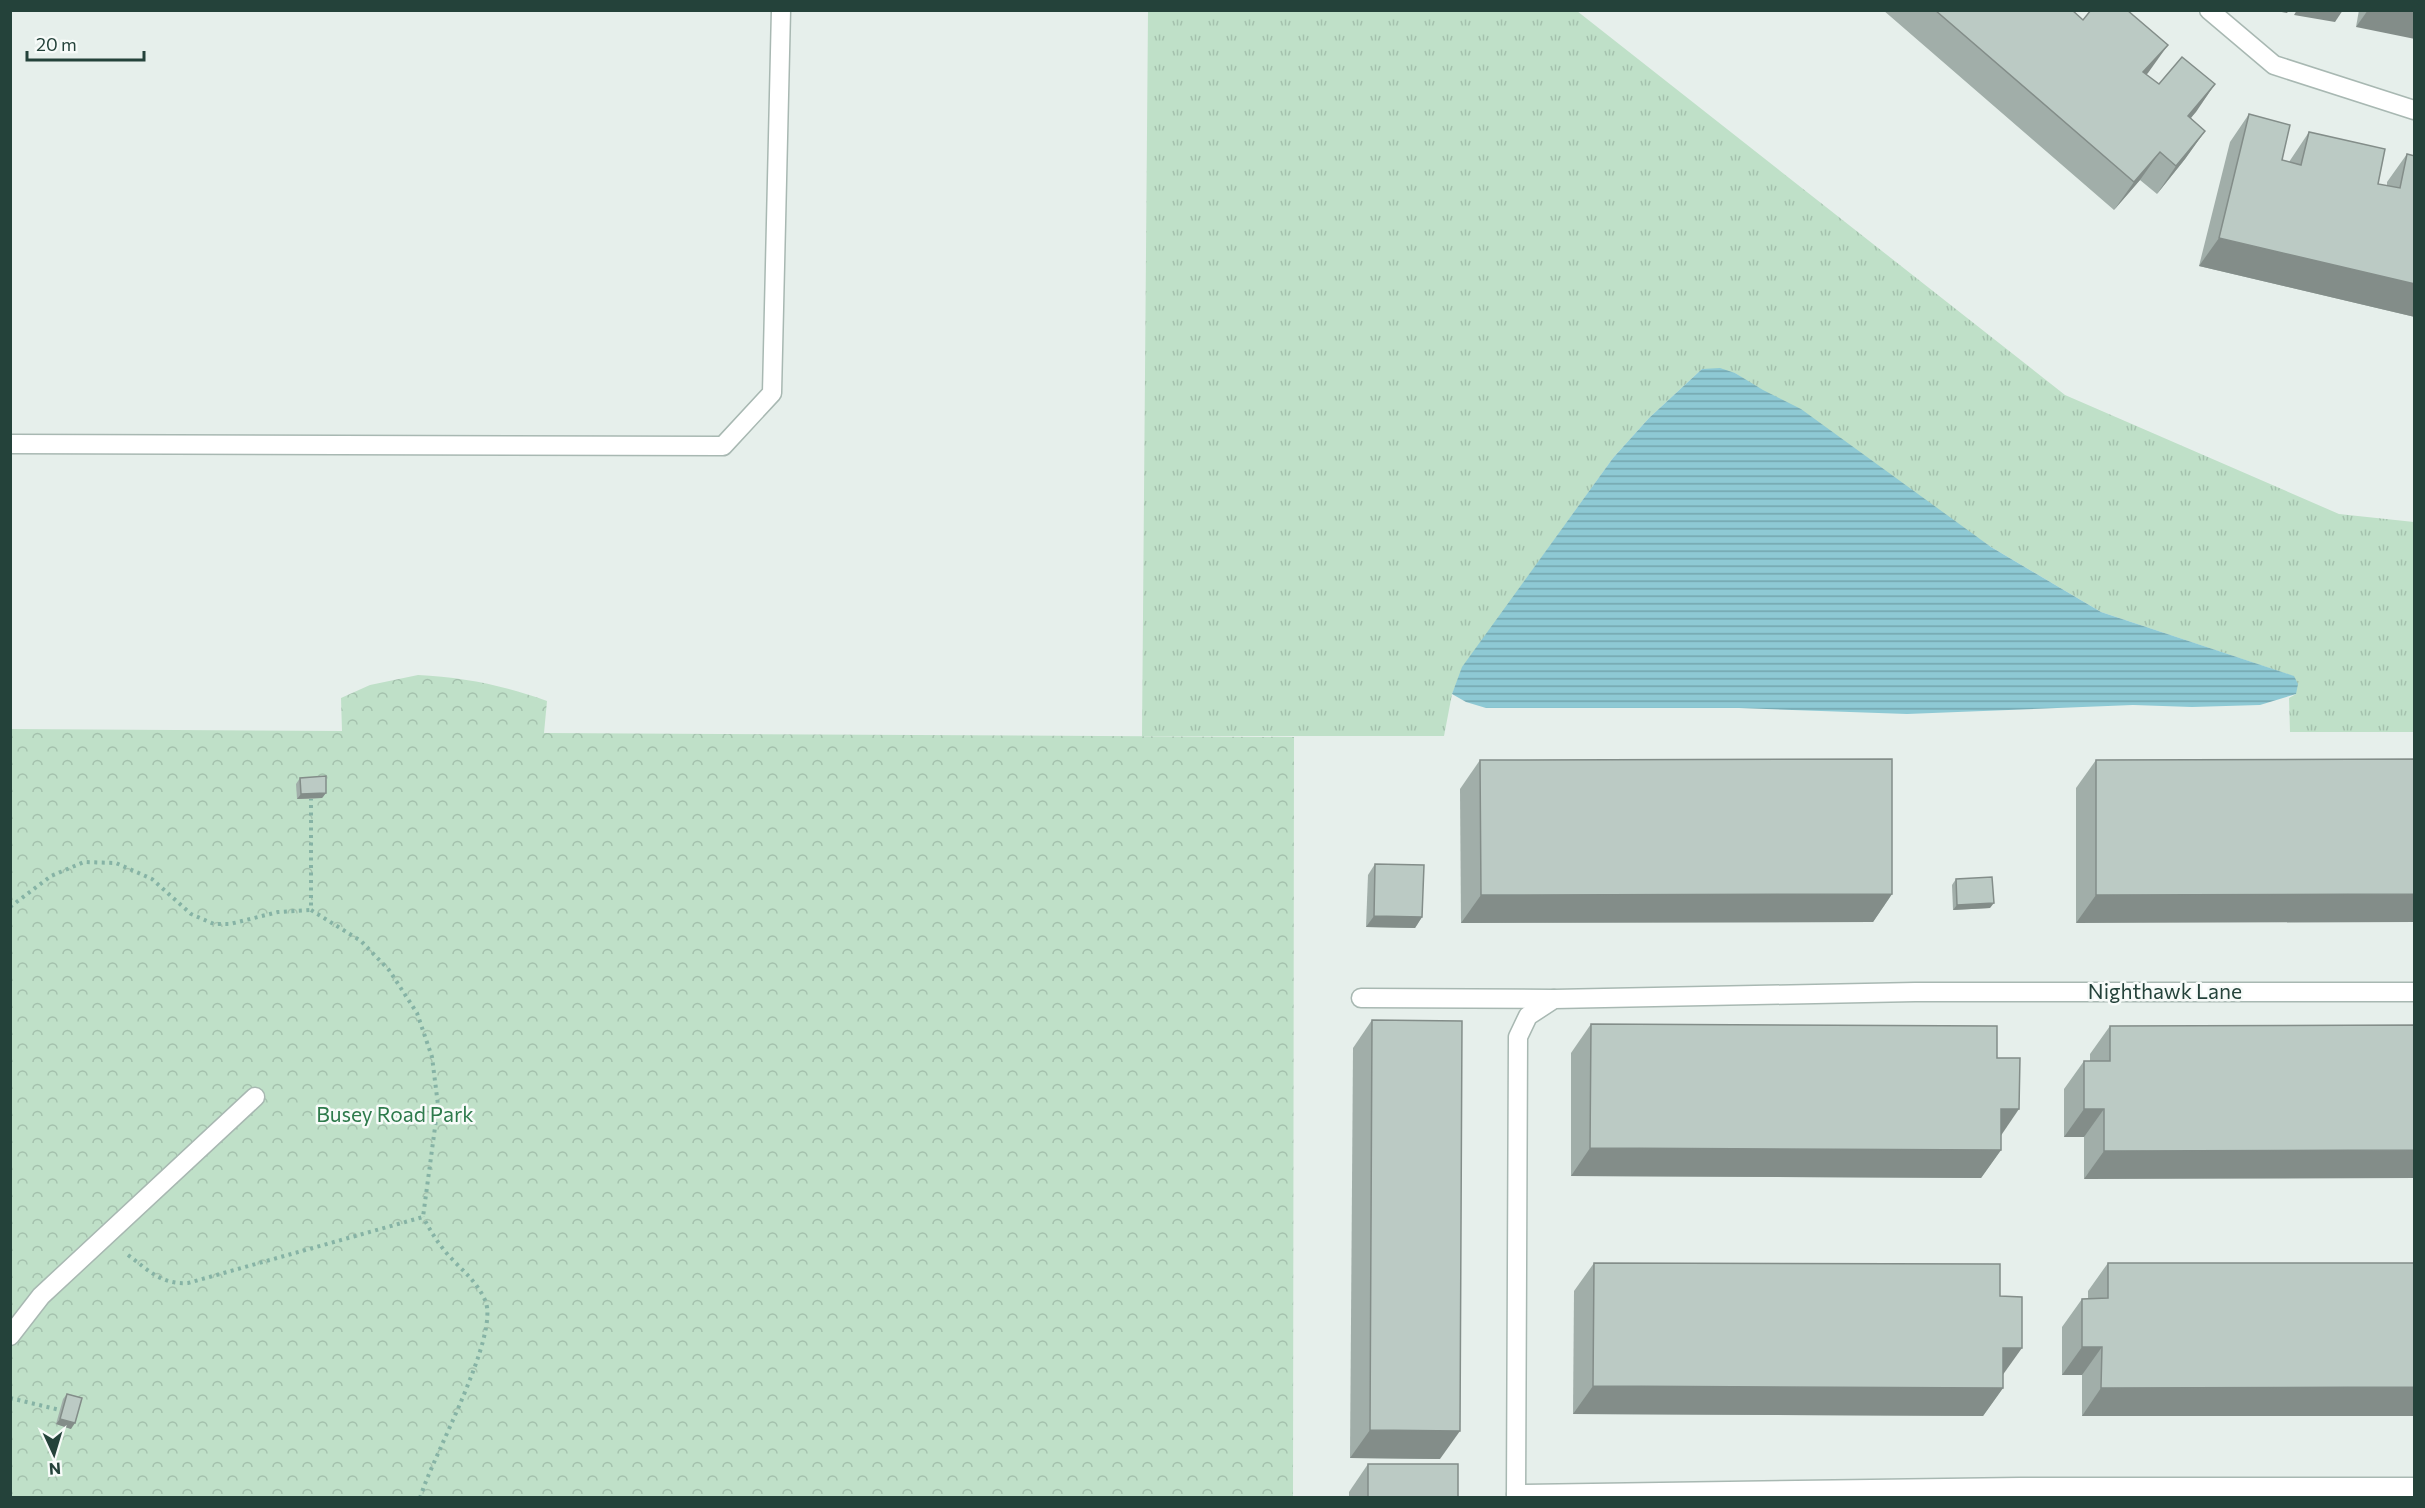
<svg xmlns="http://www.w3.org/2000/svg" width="2425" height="1508" font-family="Commissioner,sans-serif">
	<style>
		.grass { fill: url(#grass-tufts) }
		.forest { fill: url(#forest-crowns) }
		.water { fill: url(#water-rules) }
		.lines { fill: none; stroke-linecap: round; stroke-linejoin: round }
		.minor-casing { stroke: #a8b8b2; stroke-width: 21 }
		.path { stroke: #86b3a5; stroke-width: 4; stroke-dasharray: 3 4.5; stroke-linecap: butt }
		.minor { stroke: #fff; stroke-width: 18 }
		.wall { fill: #a1aea9 }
		.shaded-wall { fill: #838d89 }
		.building { fill: #bbcac4; stroke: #838d89; stroke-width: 1.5 }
		.labels { text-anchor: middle; stroke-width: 5; stroke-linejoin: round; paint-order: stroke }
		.street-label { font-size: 21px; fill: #24423a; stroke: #f7fbf9 }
		.park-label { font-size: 21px; fill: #2d7a4b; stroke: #f7fbf9 }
	</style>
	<defs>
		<pattern id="grass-tufts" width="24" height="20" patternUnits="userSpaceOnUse" patternTransform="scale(1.5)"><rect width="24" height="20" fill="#bfe0c8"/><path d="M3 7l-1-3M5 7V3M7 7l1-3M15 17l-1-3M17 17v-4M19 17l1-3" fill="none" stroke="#a4c1ad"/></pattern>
		<pattern id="forest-crowns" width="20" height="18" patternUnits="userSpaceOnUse" patternTransform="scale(1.5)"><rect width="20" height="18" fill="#bfe0c8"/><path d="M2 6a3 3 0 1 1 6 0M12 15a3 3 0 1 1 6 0" fill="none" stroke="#a4c1ad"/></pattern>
		<pattern id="water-rules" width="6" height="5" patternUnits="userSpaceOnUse" patternTransform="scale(1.5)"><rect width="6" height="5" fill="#8ec9d4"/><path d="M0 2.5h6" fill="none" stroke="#74a5ad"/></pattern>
	</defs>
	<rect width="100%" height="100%" fill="#e6efeb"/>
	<path class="grass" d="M1148 11H1577L2065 395 2339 514 2414 522V732H2290L2289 698 2296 694 2293 676 2101 612 1991 547 1735 373 1702 369 1649 418 1613 458 1463 667 1452 694 1444 736H1142Z"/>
	<path class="forest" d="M418 675C463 677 506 686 547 701L544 733 1294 737 1293 1497 11 1498V729L342 731 341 698 370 685Z"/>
	<path class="water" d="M1720 368 1735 373 1763 390 1801 409 1991 547 2101 612 2294 676 2298 684 2296 694 2260 705 2192 707 2133 705 1907 714 1739 708H1486L1466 702 1452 694 1462 667 1613 458 1649 418 1702 369Z"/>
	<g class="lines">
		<defs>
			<g id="minor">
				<path d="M2209 10 2274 65 2414 110"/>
				<path d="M10 444 723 446 772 393 781 10"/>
				<path d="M1361 998 1554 999"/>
				<path d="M10 1336 41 1296 255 1097"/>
				<path d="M1516 1494 2020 1487H2414"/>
				<path d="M1516 1498 1518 1037 1528 1016 1554 999 1915 992H2414"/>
			</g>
		</defs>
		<use href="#minor" class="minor-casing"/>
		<g class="path">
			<path d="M10 907 51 876 84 862 116 863 152 879 191 914 214 924H230L278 912 311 910"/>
			<path d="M128 1255C148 1270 162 1285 188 1283L423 1217 438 1105 432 1057 417 1013 389 970 361 941 311 910V799"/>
			<path d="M10 1398 60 1410"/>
			<path d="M420 1498C432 1457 501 1335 485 1300 477 1282 464 1272 451 1258 439 1245 431 1232 423 1217"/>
		</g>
		<use href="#minor" class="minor"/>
	</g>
	<g class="wall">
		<path d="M1883 10H2072L2146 75 2159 84H2215L2191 118 2205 131 2185 159 2157 194 2140 180 2114 210Z"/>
		<path d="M2359 10H2415L2356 27Z"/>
		<path d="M2249 114 2282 160 2289 162 2309 132 2378 184 2387 186V182L2407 154 2415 156V317L2199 266 2230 142Z"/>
		<path d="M2415 759 2076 923V788L2096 760Z"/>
		<path d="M1480 760 1892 894 1873 922 1461 923 1460 789Z"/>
		<path d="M300 778 326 793 322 798 297 799 296 784Z"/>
		<path d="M1375 864 1422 917 1415 928 1366 927 1368 875Z"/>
		<path d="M1956 879 1990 908 1953 910 1952 885Z"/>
		<path d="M1372 1020 1440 1459 1350 1458 1353 1048Z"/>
		<path d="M1591 1024 1997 1058 2001 1150 1981 1178 1571 1176V1053Z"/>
		<path d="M2415 1025 2084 1179V1137H2064V1089L2084 1061H2090V1054L2110 1026Z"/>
		<path d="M1594 1263 2000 1296 2003 1388 1983 1416 1573 1414 1574 1291Z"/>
		<path d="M2108 1263H2415V1416H2082V1375H2062V1327L2082 1299H2088V1291Z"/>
		<path d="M67 1394 71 1429 56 1424 63 1399Z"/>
		<path d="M1368 1464 1458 1497H1349V1492Z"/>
	</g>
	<g class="shaded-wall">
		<path d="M2271 10H2289L2287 13Z"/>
		<path d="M2297 10H2343L2335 22 2294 15Z"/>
		<path d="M2368 10H2415V39L2356 27Z"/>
		<path d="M2168 45 2148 73 2123 100 2143 72Z"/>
		<path d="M2215 84 2196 112 2168 144 2188 116Z"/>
		<path d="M2205 131 2185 159 2157 194 2176 166Z"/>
		<path d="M2160 152 2140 180 2114 210 2134 182Z"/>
		<path d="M2219 238 2415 284V317L2199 266Z"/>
		<path d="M326 793 322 798 297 799 301 794Z"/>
		<path d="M1892 894 1873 922 1461 923 1481 895Z"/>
		<path d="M2415 894V922L2076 923 2096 895Z"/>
		<path d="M1994 903 1990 908 1953 910 1957 905Z"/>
		<path d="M1374 916 1422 917 1415 928 1366 927Z"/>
		<path d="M2001 1109H2019L2000 1137Z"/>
		<path d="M2084 1109H2104L2084 1137H2064Z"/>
		<path d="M1590 1148 2001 1150 1981 1178 1571 1176Z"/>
		<path d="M2415 1150V1178L2084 1179 2104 1151Z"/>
		<path d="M2082 1347H2102L2082 1375H2062Z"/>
		<path d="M2003 1348H2022L2002 1376Z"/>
		<path d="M1593 1386 2003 1388 1983 1416 1573 1414Z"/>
		<path d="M2415 1387V1416H2082L2101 1388Z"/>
		<path d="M60 1419 75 1423 71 1429 56 1424Z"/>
		<path d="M1370 1430 1460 1431 1440 1459 1350 1458Z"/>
	</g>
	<g class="building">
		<path d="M1935 10H2072L2083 20 2091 10H2127L2168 45 2143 72 2159 84 2182 57 2215 84 2188 116 2205 131 2176 166 2160 152 2134 182Z"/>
		<path d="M2249 114 2290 125 2282 160 2301 165 2309 132 2385 149 2378 184 2400 188 2407 154 2415 156V284L2219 238Z"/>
		<path d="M1892 759V894L1481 895 1480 760Z"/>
		<path d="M2415 759V894L2096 895V760Z"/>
		<path d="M326 776V793L301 794 300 778Z"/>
		<path d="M1375 864 1424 865 1422 917 1374 916Z"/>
		<path d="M1992 877 1994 903 1957 905 1956 879Z"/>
		<path d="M1372 1020 1462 1021 1460 1431 1370 1430Z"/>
		<path d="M1591 1024 1997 1026V1058H2020L2019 1109H2001V1150L1590 1148Z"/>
		<path d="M2415 1025V1150L2104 1151V1109H2084V1061H2110V1026Z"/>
		<path d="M1594 1263 2000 1264V1296L2022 1297V1348H2003V1388L1593 1386Z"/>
		<path d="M2108 1263H2415V1387L2101 1388 2102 1347H2082V1299L2108 1298Z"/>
		<path d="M67 1394 82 1398 75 1423 60 1419Z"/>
		<rect x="1368" y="1464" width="90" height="33"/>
	</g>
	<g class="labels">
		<g class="street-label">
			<text x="2165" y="999">Nighthawk Lane</text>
		</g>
		<g class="park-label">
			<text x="395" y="1122">Busey Road Park</text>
		</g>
	</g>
	<rect width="2425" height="1508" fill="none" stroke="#24423a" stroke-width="24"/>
	<g transform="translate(54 1454) rotate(176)" stroke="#f7fbf9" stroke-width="4.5" paint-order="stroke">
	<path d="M0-4.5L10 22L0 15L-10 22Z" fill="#24423a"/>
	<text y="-9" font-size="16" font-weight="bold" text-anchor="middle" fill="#24423a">N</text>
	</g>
	<path d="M27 51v9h117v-9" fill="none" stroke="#24423a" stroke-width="3"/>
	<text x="36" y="51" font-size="18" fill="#24423a" stroke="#f7fbf9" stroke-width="4.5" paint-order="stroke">20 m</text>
</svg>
